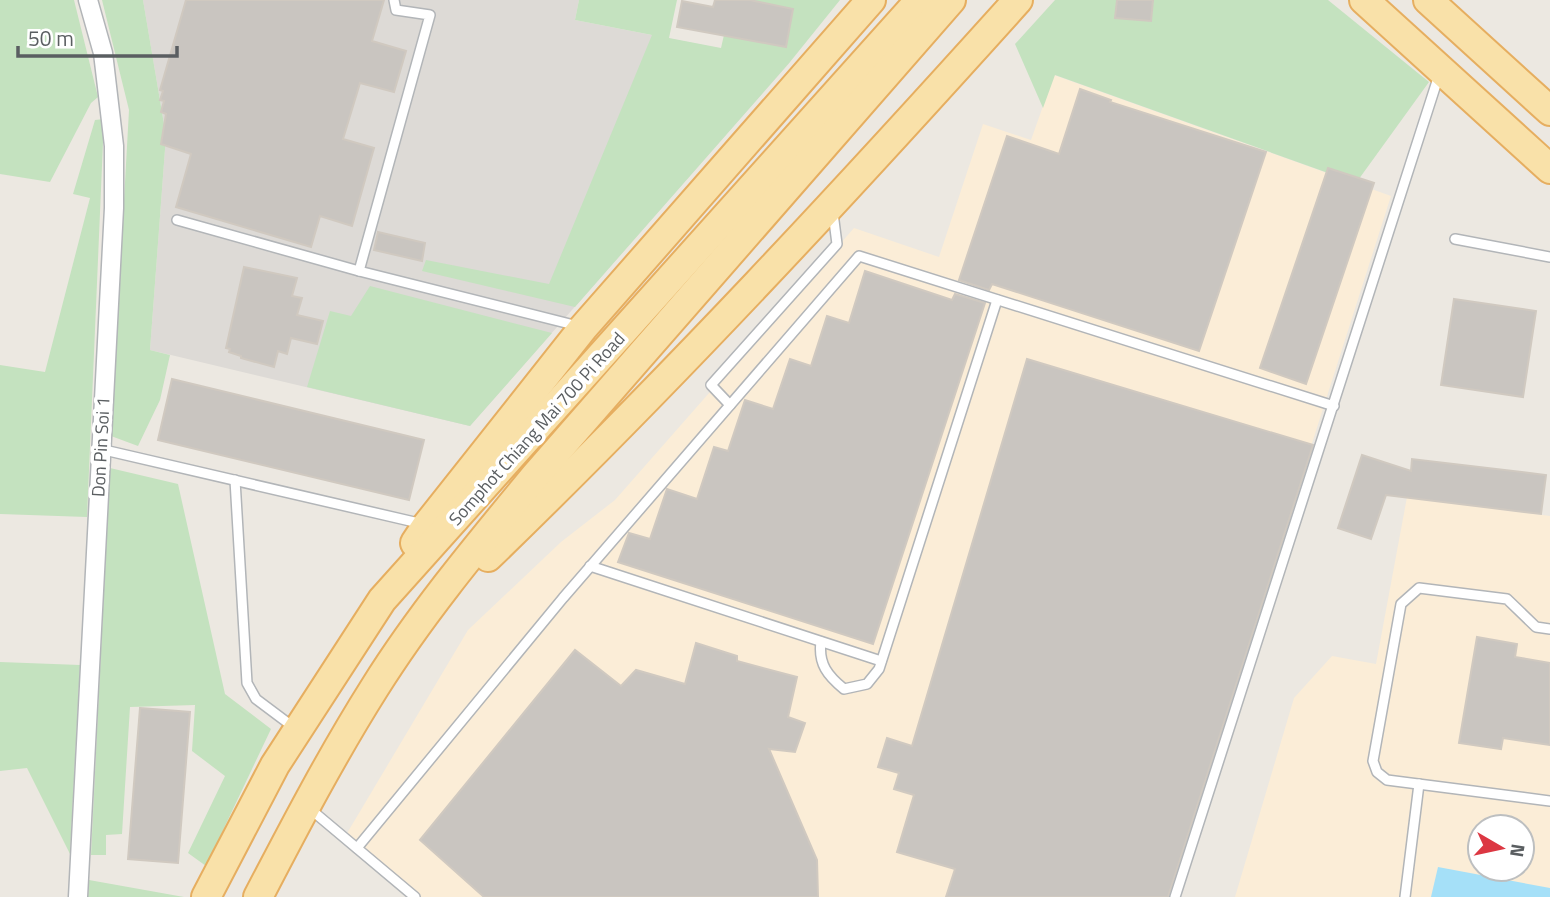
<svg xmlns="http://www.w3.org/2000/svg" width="1550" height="897" font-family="'Titillium Web',sans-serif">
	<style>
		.commercial { fill: #fbedd7; fill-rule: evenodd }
		.industrial { fill: #dddad6 }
		.green { fill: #c4e2bf }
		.water { fill: #a5e0f8 }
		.building { fill: #c9c5c0; stroke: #d0c9c0; stroke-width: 2 }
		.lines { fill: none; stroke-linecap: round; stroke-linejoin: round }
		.lane-casing { stroke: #b2b5b8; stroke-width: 12 }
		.street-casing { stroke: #b2b5b8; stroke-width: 21 }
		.primary-casing { stroke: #e6ae60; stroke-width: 32 }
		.lane { stroke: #fff; stroke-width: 9 }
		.street { stroke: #fff; stroke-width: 18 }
		.primary { stroke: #f9e1a9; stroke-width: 28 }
		.labels { text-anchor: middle; stroke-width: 7; stroke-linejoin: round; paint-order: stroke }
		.street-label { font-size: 18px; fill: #5a5e61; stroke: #fff }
	</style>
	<rect width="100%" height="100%" fill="#ece8e1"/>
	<g class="commercial">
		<path d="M1054 75 1391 196 1167 897H409L343 840 468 630 561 542 615 500 854 228 939 257 983 124 1031 140Z"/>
		<path d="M1407 497 1550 516V897H1235L1294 698 1332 656 1376 664ZM1480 827H1522V869H1480Z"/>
	</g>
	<path class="industrial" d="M143 0H579L575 20 790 62 470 426 150 350 166 136Z"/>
	<g class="green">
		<path d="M0 0H74L98 97 91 103 50 182 0 174Z"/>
		<path d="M102 0H143L166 136 150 350 170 355 160 400 138 446 111 436 129 110Z"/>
		<path d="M579 0H677L669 38 721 48 732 0H840L790 62 575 307 422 271 426 260 549 284 652 35 575 20Z"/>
		<path d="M1055 0H1328L1429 82 1356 183 1055 75 1043 108 1015 44Z"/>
		<path d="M104 119 87 517 0 514V365L45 372 90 198 73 194 95 120Z"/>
		<path d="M370 286 552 333 470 426 307 387 330 311 351 316Z"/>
		<path d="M110 468 178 484 225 694 271 729 206 866 188 853 225 776 192 751 195 705 130 707 122 834 106 835V855H91Z"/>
		<path d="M0 662 80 665 70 854 27 768 0 771Z"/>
		<path d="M89 880 184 897H88Z"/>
	</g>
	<path class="water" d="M1438 867 1550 888V897H1431Z"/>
	<g class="building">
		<path d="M186 0H384L372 41 406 51 394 92 360 83 343 139 374 148 352 226 320 216 311 247 176 207 191 154 161 144 166 114 161 112 164 101 160 100 163 91 160 90Z"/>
		<path d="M715 0H750L793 9 786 47 677 27 682 1 713 7Z"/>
		<path d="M1117 0H1153L1151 21 1115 18Z"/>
		<path d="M1080 89 1111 100 1110 102 1266 152 1199 351 992 284 989 290 959 280 1007 136 1059 154Z"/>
		<path d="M1328 168 1374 183 1306 384 1260 368Z"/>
		<path d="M378 232 425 243 422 261 374 250Z"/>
		<path d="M244 267 297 278 292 296 302 298 297 315 323 321 317 344 291 338 287 354 278 351 274 367 241 358V356L229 352 230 349 226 348Z"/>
		<path d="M865 271 952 300 955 294 985 303 873 644 618 562 629 533 650 539 667 489 697 499 714 447 728 451 745 400 773 409 790 359 811 366 827 316 849 323Z"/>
		<path d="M1454 299 1536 311 1523 397 1441 385Z"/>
		<path d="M1027 359 1313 445 1168 897H946L955 869 897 852 914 795 894 789 899 773 878 767 887 738 912 746Z"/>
		<path d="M172 379 424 440 409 500 158 440Z"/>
		<path d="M1362 455 1411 471 1412 459 1546 475 1541 514 1386 495 1371 539 1338 528Z"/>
		<path d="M1477 637 1517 644 1515 657 1550 663V745L1503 738 1501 749 1459 743Z"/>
		<path d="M696 643 737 656V661L797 677 788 717 805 723 795 752 769 749 817 860 818 897H484L420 840 575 650 621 686 636 670 685 684Z"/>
		<path d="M140 708 190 712 178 863 128 859Z"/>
	</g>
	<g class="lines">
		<defs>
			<g id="lane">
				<path d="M177 220 359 271 578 326"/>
				<path d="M1455 239 1550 257"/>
				<path d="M359 271 430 15 396 10 394 0"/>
				<path d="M730 405 711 385 837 244 833 213"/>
				<path d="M100 449 423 524"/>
				<path d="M235 480 247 683 256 699 296 729"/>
				<path d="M590 566 881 661"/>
				<path d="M1550 629 1536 627 1507 599 1419 588 1401 604 1373 761 1377 772 1387 780 1550 801"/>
				<path d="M821 642C818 664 828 676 844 689L867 684 879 669 997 300"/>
				<path d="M309 808 415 897"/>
				<path d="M357 848 563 598 859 256 1334 406"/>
				<path d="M1175 897 1439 75"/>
				<path d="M1405 897 1419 784"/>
			</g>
			<path id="street" d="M78 897 114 208V146L103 53 88 0"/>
			<g id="primary">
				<path d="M1364 0 1550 169"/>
				<path d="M1428 0 1550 111"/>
				<path d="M415 543 427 525 583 328 871 0"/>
				<path d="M488 557C672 379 847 190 1018 0"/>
				<path d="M206 897 275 765 382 600 920 0"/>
				<path d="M258 897C295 826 332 755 375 687 422 612 480 543 536 475L951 0"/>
			</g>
		</defs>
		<use href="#lane" class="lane-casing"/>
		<use href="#street" class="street-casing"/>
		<use href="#primary" class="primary-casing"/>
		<use href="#lane" class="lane"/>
		<use href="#street" class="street"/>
		<use href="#primary" class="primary"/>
	</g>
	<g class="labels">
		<g class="street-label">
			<text transform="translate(537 429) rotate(-48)" y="6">Somphot Chiang Mai 700 Pi Road</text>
			<text transform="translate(101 447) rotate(-87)" y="6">Don Pin Soi 1</text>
		</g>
	</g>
	<g transform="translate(1501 848) rotate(99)"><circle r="33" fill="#ffffff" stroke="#bdbfc0" stroke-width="2"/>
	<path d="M0-5L12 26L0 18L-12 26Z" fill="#dc3742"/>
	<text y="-10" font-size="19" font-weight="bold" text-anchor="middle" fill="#5a5e61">N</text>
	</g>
	<path d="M18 46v10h159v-10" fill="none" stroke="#5a5e61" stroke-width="3.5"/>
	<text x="28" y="46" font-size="21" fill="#5a5e61" stroke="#ffffff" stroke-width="5" paint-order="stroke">50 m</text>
</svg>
